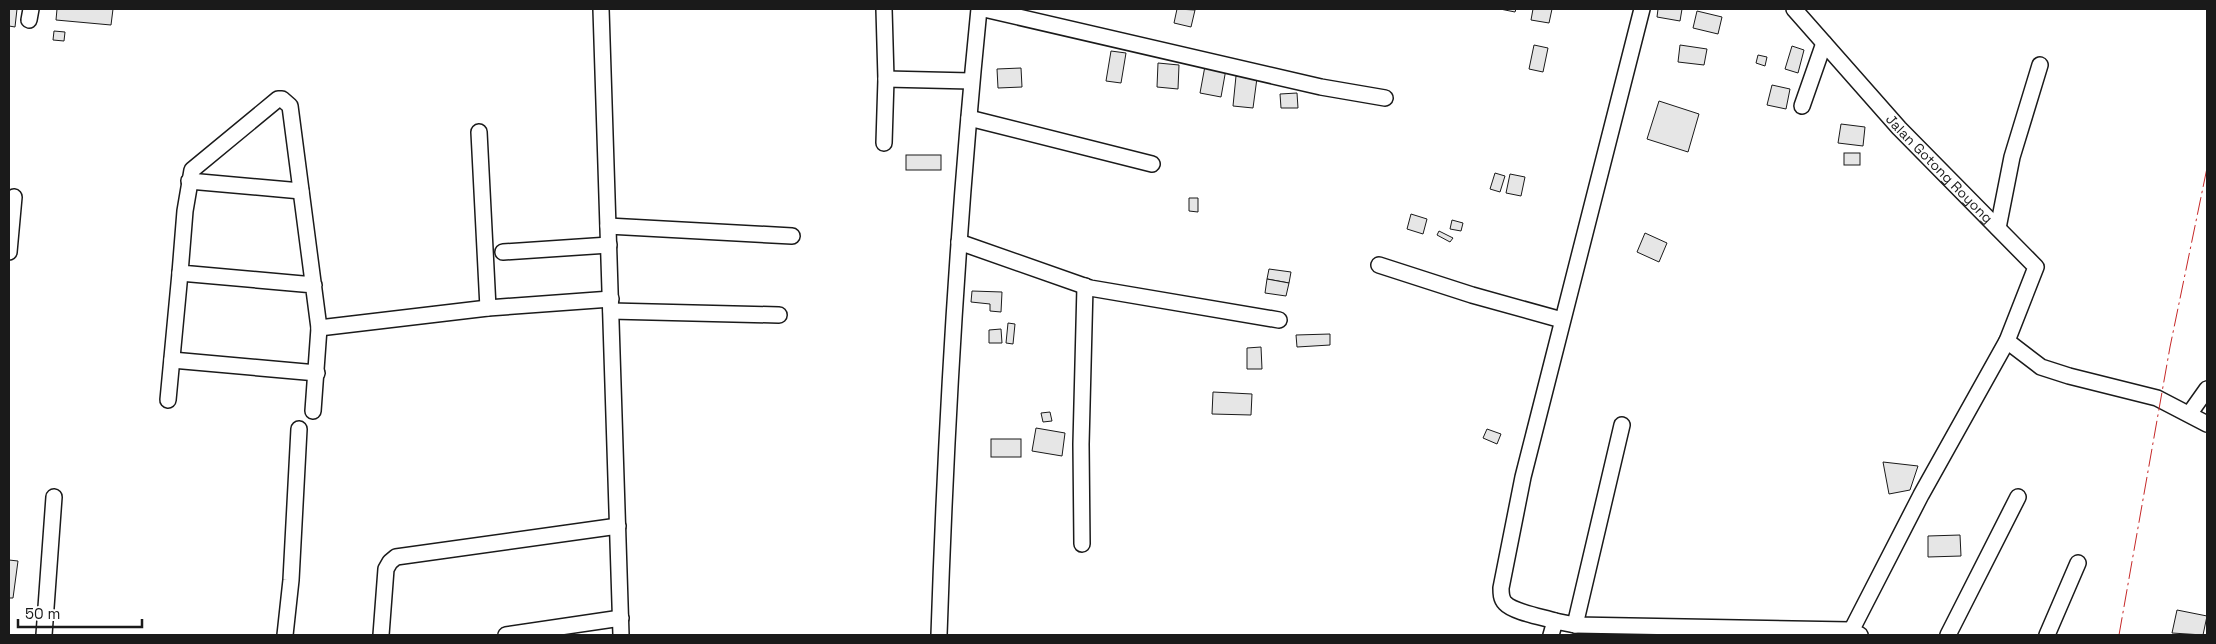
<svg xmlns="http://www.w3.org/2000/svg" width="2216" height="644" font-family="'Space Grotesk',sans-serif">
	<style>
		.building { fill: #e6e6e6; stroke: #1a1a1a }
		.lines { fill: none; stroke-linecap: round; stroke-linejoin: round }
		.street-casing { stroke: #1a1a1a; stroke-width: 18 }
		.street { stroke: #fff; stroke-width: 15 }
		.power { stroke: #c62828; stroke-width: 1; stroke-dasharray: 18 4 2.5 4; stroke-linecap: butt }
		.labels { text-anchor: middle; stroke-width: 4; stroke-linejoin: round; paint-order: stroke }
		.street-label { font-size: 14px; fill: #1a1a1a; stroke: #fff }
	</style>
	<rect width="100%" height="100%" fill="#fff"/>
	<g class="building">
		<path d="M9 9H17L15 27 9 26Z"/>
		<path d="M57 9H113L111 25 56 20Z"/>
		<path d="M1177 9 1195 10 1191 27 1174 23Z"/>
		<path d="M1500 9H1516L1515 12Z"/>
		<path d="M1533 9H1552L1549 23 1531 20Z"/>
		<path d="M1658 9H1682L1680 21 1657 17Z"/>
		<path d="M1697 11 1722 17 1718 34 1693 28Z"/>
		<path d="M54 31 65 32 64 41 53 40Z"/>
		<path d="M1534 45 1548 48 1543 72 1529 69Z"/>
		<path d="M1680 45 1707 49 1704 65 1678 62Z"/>
		<path d="M1792 46 1804 50 1798 73 1785 69Z"/>
		<path d="M1111 51 1126 53 1121 83 1106 81Z"/>
		<path d="M1758 55 1767 57 1765 66 1756 63Z"/>
		<path d="M1158 63 1179 65 1178 89 1157 87Z"/>
		<path d="M1205 66 1226 69 1221 97 1200 93Z"/>
		<path d="M1021 68 1022 87 998 88 997 69Z"/>
		<path d="M1236 76 1257 78 1253 108 1233 106Z"/>
		<path d="M1772 85 1790 89 1786 109 1767 105Z"/>
		<path d="M1297 93 1298 108H1281L1280 94Z"/>
		<path d="M1659 101 1699 114 1688 152 1647 139Z"/>
		<path d="M1841 124 1865 127 1863 146 1838 143Z"/>
		<rect x="1844" y="153" width="16" height="12"/>
		<rect x="906" y="155" width="35" height="15"/>
		<path d="M1495 173 1505 176 1500 192 1490 189Z"/>
		<path d="M1510 174 1525 177 1521 196 1506 193Z"/>
		<path d="M1189 198H1198V212L1189 211Z"/>
		<path d="M1411 214 1427 219 1423 234 1407 229Z"/>
		<path d="M1452 220 1463 223 1461 231 1450 229Z"/>
		<path d="M1439 231 1453 238 1450 242 1437 235Z"/>
		<path d="M1645 233 1667 243 1659 262 1637 252Z"/>
		<path d="M1269 269 1291 272 1289 283 1267 279Z"/>
		<path d="M1267 279 1289 283 1286 296 1265 293Z"/>
		<path d="M972 291 1002 292 1001 312 990 311V304L971 302Z"/>
		<path d="M1008 323 1015 324 1013 344 1006 343Z"/>
		<path d="M1001 329 1002 343H989V330Z"/>
		<path d="M1330 334V345L1297 347 1296 335Z"/>
		<path d="M1261 347 1262 369H1247V348Z"/>
		<path d="M1213 392 1252 394 1251 415 1212 414Z"/>
		<path d="M1050 412 1052 421 1043 422 1041 413Z"/>
		<path d="M1036 428 1065 433 1062 456 1032 451Z"/>
		<path d="M1487 429 1501 434 1497 444 1483 438Z"/>
		<rect x="991" y="439" width="30" height="18"/>
		<path d="M1883 462 1918 466 1910 490 1889 494Z"/>
		<path d="M1960 535 1961 556 1928 557V536Z"/>
		<path d="M9 560 18 561 13 598H9Z"/>
		<path d="M2177 610 2207 616 2203 635 2172 633Z"/>
	</g>
	<g class="lines">
		<defs>
			<g id="street">
				<path d="M601 9 621 635"/>
				<path d="M984 9 1321 87 1385 98"/>
				<path id="s1" d="M1794 9 1899 128 2036 267 2007 341 1921 495 1849 635"/>
				<path d="M29 20 31 9"/>
				<path d="M886 79 971 81"/>
				<path d="M1802 106 1824 43"/>
				<path d="M969 118 1152 164"/>
				<path d="M479 132 488 308"/>
				<path d="M884 143 886 79 884 9"/>
				<path d="M189 181 301 191"/>
				<path d="M608 226 792 236"/>
				<path d="M1998 228 2012 157 2040 65"/>
				<path d="M959 242 1090 288 1279 320"/>
				<path d="M9 252 14 197"/>
				<path d="M503 252 609 245"/>
				<path d="M1379 265 1472 295 1562 320"/>
				<path d="M611 311 779 315"/>
				<path d="M319 328 488 308 611 299"/>
				<path d="M2007 341 2041 367 2069 376 2157 398 2207 424"/>
				<path d="M172 360 317 373"/>
				<path d="M168 400 180 273"/>
				<path d="M313 411 319 328 290 106 282 99H278L192 170 185 211 180 273 314 285"/>
				<path d="M2190 413 2207 389"/>
				<path d="M1082 544 1081 444 1085 286"/>
				<path d="M1555 621C1542 617 1513 612 1505 603 1501 599 1501 593 1501 588L1523 477 1642 9"/>
				<path d="M1575 625 1622 425"/>
				<path d="M44 635 54 497"/>
				<path d="M285 635 291 580 299 429"/>
				<path d="M381 635 386 569 390 562 396 557 618 526"/>
				<path d="M506 635 621 618"/>
				<path d="M939 635C946 426 958 217 979 9"/>
				<path d="M1551 635 1555 621 1575 625 1850 630 1860 635"/>
				<path d="M1948 635 2018 497"/>
				<path d="M2047 635 2078 563"/>
			</g>
		</defs>
		<use href="#street" class="street-casing"/>
		<use href="#street" class="street"/>
		<path class="power" d="M2119 635 2170 347 2207 168"/>
	</g>
	<g class="labels">
		<g class="street-label">
			<text dy="5" stroke="none"><textPath href="#s1" startOffset="216">Jalan Gotong Royong</textPath></text>
		</g>
	</g>
	<rect width="2216" height="644" fill="none" stroke="#1a1a1a" stroke-width="20"/>
	<path d="M18 619v8h124v-8" fill="none" stroke="#1a1a1a" stroke-width="2.5"/>
	<text x="25" y="619" font-size="15" fill="#1a1a1a" stroke="#ffffff" stroke-width="4" paint-order="stroke">50 m</text>
</svg>
